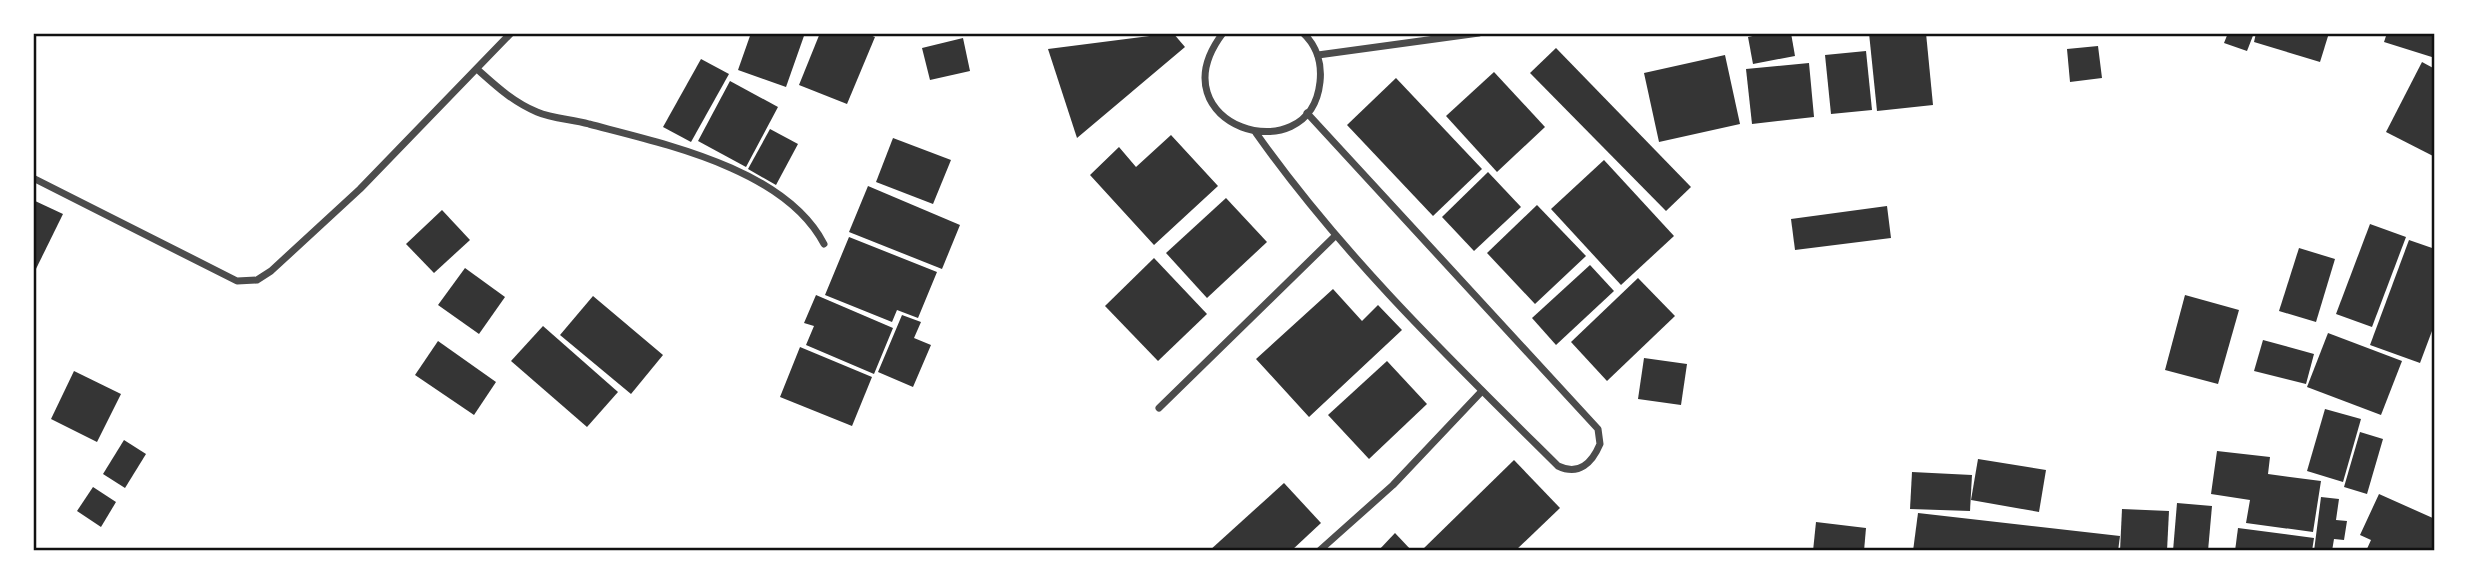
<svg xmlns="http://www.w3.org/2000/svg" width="2468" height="584" font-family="Cabin,sans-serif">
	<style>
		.building { fill: #353535 }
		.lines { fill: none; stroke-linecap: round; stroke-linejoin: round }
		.minor { stroke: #4c4c4c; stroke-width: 7 }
		.neatline { fill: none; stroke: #111; stroke-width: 2.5 }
	</style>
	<rect width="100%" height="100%" fill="#fff"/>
	<g class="building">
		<path d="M751 33H805L786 87 738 70Z"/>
		<path d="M820 33H865L875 37 847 104 799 85Z"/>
		<path d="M1173 33 1185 47 1077 138 1048 49Z"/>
		<path d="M1766 33H1791L1795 56 1753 64 1748 37Z"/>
		<path d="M1869 33H1926L1933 105 1877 111Z"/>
		<path d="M2228 33H2254L2247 51 2224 43Z"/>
		<path d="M2256 33H2329L2320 62 2254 42Z"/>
		<path d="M2387 33H2435V58L2384 42Z"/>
		<path d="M963 38 970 71 930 80 922 48Z"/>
		<path d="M2098 46 2102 78 2070 82 2067 49Z"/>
		<path d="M1556 48 1691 187 1666 211 1530 73Z"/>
		<path d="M1866 51 1872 110 1831 114 1825 55Z"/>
		<path d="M1725 55 1740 124 1659 142 1644 73Z"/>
		<path d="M701 59 729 74 691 142 663 127Z"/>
		<path d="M2422 62 2435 69V157L2386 132Z"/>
		<path d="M1809 63 1814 117 1752 124 1746 69Z"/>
		<path d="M1494 72 1545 127 1497 172 1446 116Z"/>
		<path d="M1396 78 1482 169 1433 216 1347 125Z"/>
		<path d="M730 81 778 107 746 167 698 141Z"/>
		<path d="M770 129 798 144 776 185 748 169Z"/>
		<path d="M1171 135 1218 186 1154 245 1090 175 1119 147 1136 167Z"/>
		<path d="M893 138 951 160 933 204 876 182Z"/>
		<path d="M1604 160 1674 236 1621 285 1551 209Z"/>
		<path d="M1488 172 1521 207 1474 251 1442 217Z"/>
		<path d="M868 186 960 225 942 269 849 232Z"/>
		<path d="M1226 198 1267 242 1207 298 1166 253Z"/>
		<path d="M33 200 63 214 33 275Z"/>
		<path d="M1537 205 1586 256 1535 304 1487 253Z"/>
		<path d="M1887 206 1891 238 1795 250 1791 219Z"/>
		<path d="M442 210 470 240 434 273 406 244Z"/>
		<path d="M2370 224 2406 237 2372 327 2336 314Z"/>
		<path d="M849 237 937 272 918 318 897 310 892 322 825 295Z"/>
		<path d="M2409 240 2435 249V323L2420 363 2370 345Z"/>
		<path d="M2299 248 2335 259 2316 322 2279 311Z"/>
		<path d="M1154 258 1207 314 1158 361 1105 306Z"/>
		<path d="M1590 265 1614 291 1556 345 1532 318Z"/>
		<path d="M465 268 505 297 479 334 438 305Z"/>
		<path d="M1638 278 1675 316 1607 381 1571 342Z"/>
		<path d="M1333 289 1362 321 1378 305 1402 330 1309 417 1256 359Z"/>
		<path d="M816 295 893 328 874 374 806 345 814 326 804 323Z"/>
		<path d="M2185 295 2239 310 2218 384 2165 370Z"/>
		<path d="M593 296 663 355 631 394 560 335Z"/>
		<path d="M902 315 921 322 914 338 931 345 913 387 878 372Z"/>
		<path d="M543 326 618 392 587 427 511 361Z"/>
		<path d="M2328 333 2402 361 2381 415 2307 387Z"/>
		<path d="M2263 340 2314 354 2306 384 2254 371Z"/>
		<path d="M438 341 496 382 474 415 415 375Z"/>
		<path d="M800 347 872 377 852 426 780 397Z"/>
		<path d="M1644 358 1687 364 1681 405 1638 399Z"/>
		<path d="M1387 361 1427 404 1369 459 1328 415Z"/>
		<path d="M74 371 121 394 97 442 51 419Z"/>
		<path d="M2325 409 2361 419 2343 482 2307 471Z"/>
		<path d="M2360 432 2383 439 2367 494 2344 487Z"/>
		<path d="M124 440 146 454 125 488 103 474Z"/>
		<path d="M2217 451 2270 457 2268 474 2321 481 2313 532 2246 523 2250 500 2211 494Z"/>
		<path d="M1978 459 2046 470 2039 512 1971 500Z"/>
		<path d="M1514 460 1560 508 1515 551H1421Z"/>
		<path d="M1912 472 1972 475 1970 511 1910 509Z"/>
		<path d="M1284 483 1321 523 1291 551H1209Z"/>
		<path d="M93 487 116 502 101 527 77 511Z"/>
		<path d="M2379 494 2435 519 2434 551H2366L2371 540 2360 535Z"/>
		<path d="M2321 497 2339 499 2336 520 2347 521 2344 540 2334 539 2332 551H2314Z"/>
		<path d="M2177 503 2212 506 2208 551H2173Z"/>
		<path d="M2122 509 2169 511 2167 551H2120Z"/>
		<path d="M1918 513 2120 536 2118 551H1913Z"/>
		<path d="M1816 522 1866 528 1864 551H1813Z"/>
		<path d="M2238 528 2314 538 2312 551H2235Z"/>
		<path d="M1395 533 1412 551H1378Z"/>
	</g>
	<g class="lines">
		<g class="minor">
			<path d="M1223 33C1153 125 1310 175 1320 82 1322 64 1317 46 1303 33"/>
			<path d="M1318 55 1479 33"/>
			<path d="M477 69C496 86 513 102 537 112 553 119 572 119 589 124 665 144 785 169 824 244"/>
			<path d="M1256 133C1343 256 1451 360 1558 466 1579 476 1592 463 1600 444L1598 429 1307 113"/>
			<path d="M33 178 237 281 257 280 271 271 360 189 511 33"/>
			<path d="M1159 408 1335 236"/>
			<path d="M1319 551 1393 485 1482 391"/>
		</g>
	</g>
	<rect width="2468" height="584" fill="none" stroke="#ffffff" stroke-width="70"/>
	<rect x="35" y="35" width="2398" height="514" class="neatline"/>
</svg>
